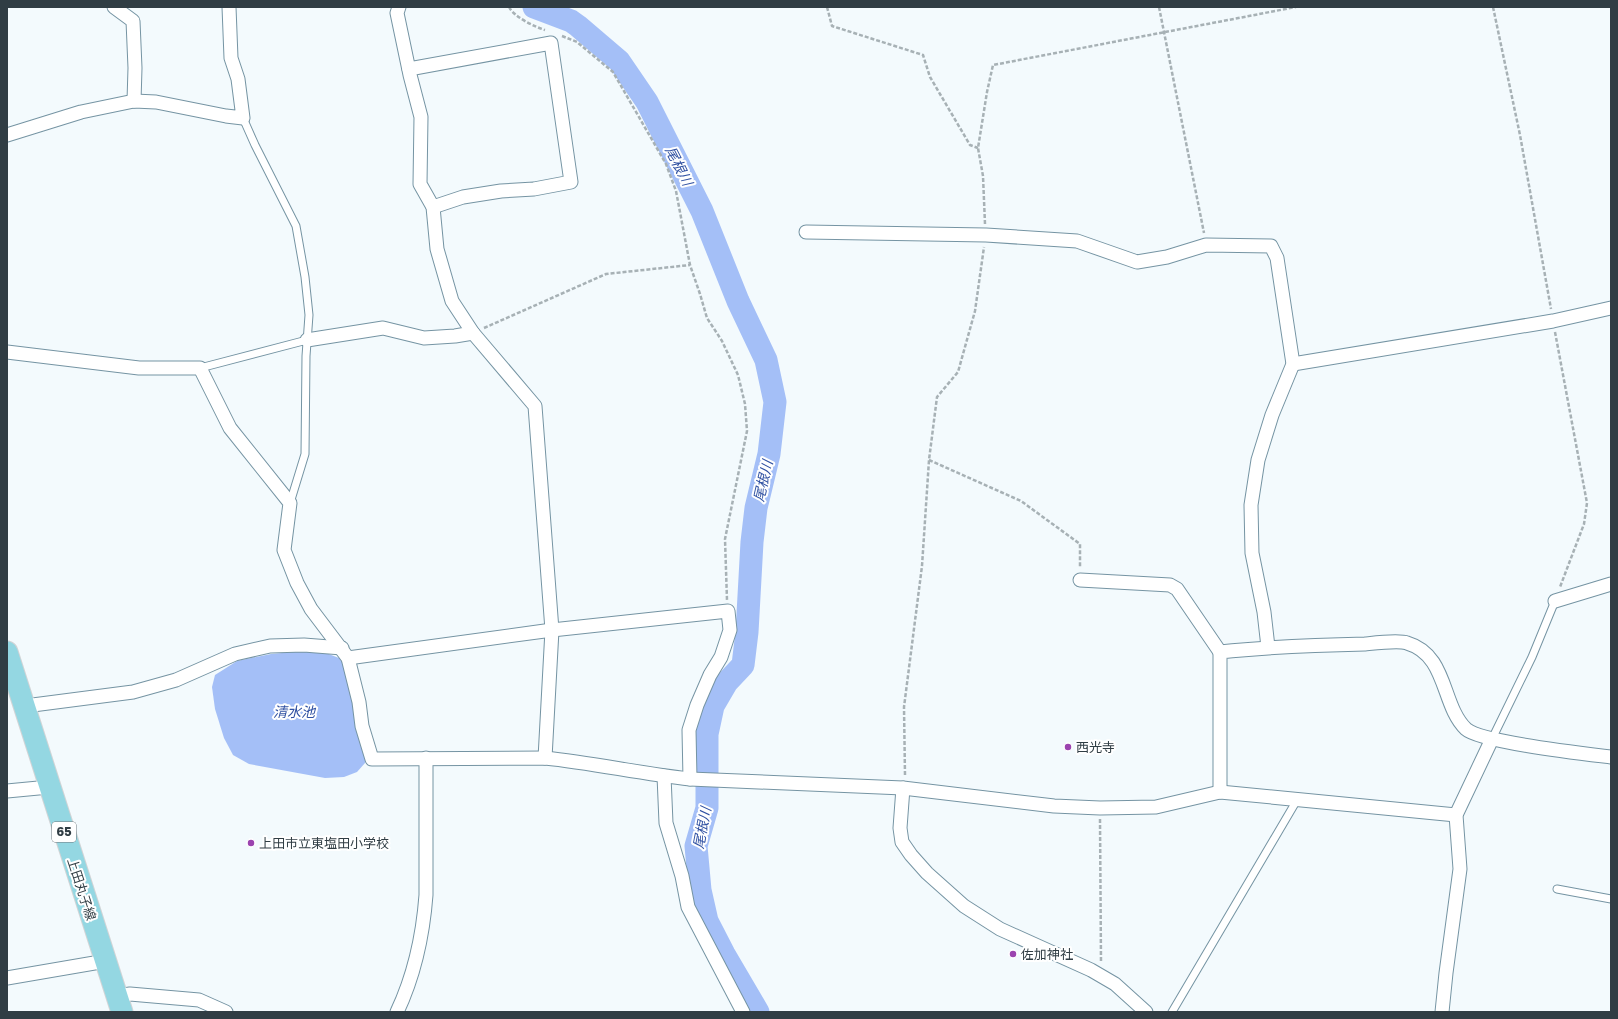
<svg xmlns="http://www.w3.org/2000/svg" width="1618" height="1019" font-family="'Golos Text','Noto Sans JP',sans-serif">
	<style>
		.water { fill: #a4bff7 }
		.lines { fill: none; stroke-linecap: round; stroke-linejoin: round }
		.river { stroke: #a4bff7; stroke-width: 23 }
		.lane-casing { stroke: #7594a3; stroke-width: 9 }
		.street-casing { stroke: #7594a3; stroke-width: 15 }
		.primary-casing { stroke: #d1d4d6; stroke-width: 23 }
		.path { stroke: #a7b1b5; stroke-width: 2.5; stroke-dasharray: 4 2; stroke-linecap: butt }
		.lane { stroke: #fff; stroke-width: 7 }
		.street { stroke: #fff; stroke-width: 13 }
		.primary { stroke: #94d7e2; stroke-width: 21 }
		.poi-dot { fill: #9b43af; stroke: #fff; stroke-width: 1.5 }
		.labels { text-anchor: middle; stroke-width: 4; stroke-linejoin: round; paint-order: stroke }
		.shield { fill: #fff; stroke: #6e777c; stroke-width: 1 }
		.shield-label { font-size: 12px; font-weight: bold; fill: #303d44 }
		.poi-label { font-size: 13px; fill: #303d44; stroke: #fff; text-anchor: start }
		.street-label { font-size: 13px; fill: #303d44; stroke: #fff }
		.water-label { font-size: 14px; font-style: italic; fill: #3051a2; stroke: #fff }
	</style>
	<rect width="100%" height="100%" fill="#f3fafd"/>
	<path class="water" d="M304 651 326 653 339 658 347 669 366 755 365 763 357 772 344 777 325 778 249 764 233 755 224 738 215 709 212 687 215 675 237 661 271 654Z"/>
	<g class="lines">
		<path class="river" d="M534 7 571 21 578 26 619 61 647 102 702 211 738 301 766 360 775 402 769 454 756 508 752 542 747 632 743 665 727 682 713 706 707 734V808L696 846 700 890 707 921 724 954 758 1012"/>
		<defs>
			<g id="lane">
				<path d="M243 118 255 145 296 226 305 277 309 315 306 356 305 454 290 503"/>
				<path d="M200 368 307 340"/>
				<path d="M1492 739 1532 657 1555 601"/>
				<path d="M1557 889 1611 899"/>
				<path d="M1172 1012 1297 800"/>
			</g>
			<g id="street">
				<path d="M114 7 133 21 135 68 134 101"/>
				<path d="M399 7 397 13 410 75 421 117 420 184 433 207 437 249 452 301 473 333 535 406 552 630 545 758"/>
				<path d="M409 69 551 43 571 182 534 189 501 191 463 197 433 207"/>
				<path d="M7 135 81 112 134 101 156 102 226 116 243 118 238 79 231 58 229 7"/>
				<path d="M806 232 986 235 1077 241 1137 262 1167 257 1206 245 1271 246 1277 258 1293 364 1272 415 1258 460 1251 505 1252 553 1264 612 1268 647"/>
				<path d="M307 340 383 328 424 338 455 336 473 333"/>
				<path d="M7 352 139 368H200L230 428 290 503 284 550 297 583 311 609 348 658 359 702 362 726 372 759 545 758C594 763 642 774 690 779L903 788 1054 806 1100 808 1156 807 1220 792 1456 815"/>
				<path d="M1293 364 1553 321 1611 308"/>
				<path d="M1080 580 1170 585 1177 589 1220 652"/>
				<path d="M1555 601 1611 584"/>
				<path d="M348 658 552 630 728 611 730 630 721 657 710 675 697 705 689 730 690 779"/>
				<path d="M25 706 133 692 176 680 235 654 270 646 304 645 342 648"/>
				<path d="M664 776 666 823 682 876 688 907 743 1012"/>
				<path d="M903 788 900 828 902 842 911 855 927 873 964 906 1000 929 1091 970 1115 984 1146 1012"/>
				<path d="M7 791 49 787"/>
				<path d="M1220 792V652C1268 647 1316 645 1365 644 1375 643 1399 640 1407 643 1448 655 1441 705 1466 729 1480 742 1587 754 1611 757"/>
				<path d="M7 978 106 961"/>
				<path d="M117 996 130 994 199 1000 226 1012"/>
				<path d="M397 1012C414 976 423 935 426 895V758"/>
				<path d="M1442 1012 1446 973 1460 869 1456 815 1492 739"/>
			</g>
			<path id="primary" d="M7 652 122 1012"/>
		</defs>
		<use href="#lane" class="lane-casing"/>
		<use href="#street" class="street-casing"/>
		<use href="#primary" class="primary-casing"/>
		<g class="path">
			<path d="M509 7C514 17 535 27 545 30"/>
			<path d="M827 7 832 26 923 55 930 77 970 145 978 148"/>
			<path d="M1159 7 1204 233"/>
			<path d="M1493 7 1520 135 1551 309"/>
			<path d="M562 36 577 42 613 72 666 164 676 191 690 265 700 294 707 318 722 341 738 375 745 404 747 431 725 539 727 600"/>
			<path d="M985 224 983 176 978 148 987 92 993 65 1296 7"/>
			<path d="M484 328 606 274 690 265"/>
			<path d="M1555 332 1587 503 1584 524 1560 587"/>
			<path d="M929 460 1021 501 1080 544V568"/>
			<path d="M905 775 904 707 922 566 929 460 937 397 958 372 975 311 984 247"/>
			<path d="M1100 819 1101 962"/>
		</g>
		<use href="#lane" class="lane"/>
		<use href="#street" class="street"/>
		<use href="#primary" class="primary"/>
	</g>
	<g class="poi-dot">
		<circle cx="1068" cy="747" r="4"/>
		<circle cx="251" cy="843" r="4"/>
		<circle cx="1013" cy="954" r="4"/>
	</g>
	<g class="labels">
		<rect class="shield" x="52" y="822" width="24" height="20" rx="3"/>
		<g class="shield-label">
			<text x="64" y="836">65</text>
		</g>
		<g class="poi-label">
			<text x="1076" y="752">西光寺</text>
			<text x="259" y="848">上田市立東塩田小学校</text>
			<text x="1021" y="959">佐加神社</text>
		</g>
		<g class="street-label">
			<text transform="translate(82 889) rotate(72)" y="5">上田丸子線</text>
		</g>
		<g class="water-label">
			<text transform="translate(679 166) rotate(63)" y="5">尾根川</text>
			<text transform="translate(763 481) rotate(-77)" y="5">尾根川</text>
			<text x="294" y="717">清水池</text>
			<text transform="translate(702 828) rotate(-79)" y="5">尾根川</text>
		</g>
	</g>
	<rect width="1618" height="1019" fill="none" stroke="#303d44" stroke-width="16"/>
</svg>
